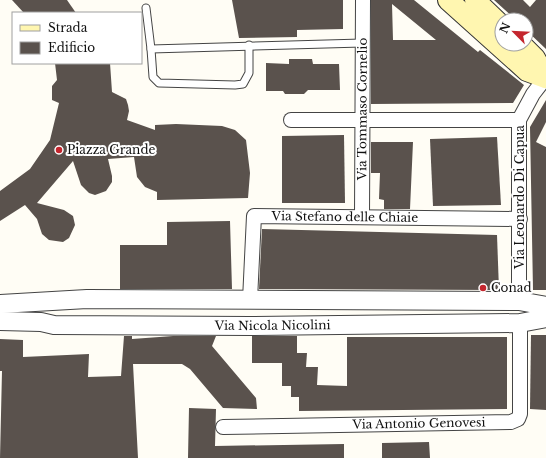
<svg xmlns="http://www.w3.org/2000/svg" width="546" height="458" font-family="'Libre Baskerville',serif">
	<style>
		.building { fill: #5a524d; fill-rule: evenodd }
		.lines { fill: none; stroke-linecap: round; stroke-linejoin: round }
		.service-casing { stroke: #444; stroke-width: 9 }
		.minor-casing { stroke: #444; stroke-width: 16 }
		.tertiary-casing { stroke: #444; stroke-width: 20 }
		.secondary-casing { stroke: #333; stroke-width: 22 }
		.service { stroke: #fff; stroke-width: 7 }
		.minor { stroke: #fff; stroke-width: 14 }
		.tertiary { stroke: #fff; stroke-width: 18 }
		.secondary { stroke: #fff6b0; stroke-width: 20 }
		.poi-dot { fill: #c4262e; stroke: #fff; stroke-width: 1.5 }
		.labels { text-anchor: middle; stroke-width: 4; stroke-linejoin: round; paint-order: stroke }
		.street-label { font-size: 12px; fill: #111; stroke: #fff }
		.poi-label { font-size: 12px; fill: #111; stroke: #fff; text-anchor: start }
	</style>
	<rect width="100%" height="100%" fill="#fffdf5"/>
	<g class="building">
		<path d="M12 0H67L76 13H24Z"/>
		<path d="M232 0H343V29L297 30V37L239 38Z"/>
		<path d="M371 0H414L478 52 480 50 524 85 513 103 371 104ZM392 4 436 40H393Z"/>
		<path d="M494 0H523L530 7 536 0H546V49L526 30V20H516Z"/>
		<path d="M289 59H312L313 64H339L340 90H308L304 94H285L283 91H266V63L289 64Z"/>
		<path d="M55 63H110L112 92 126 99 128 105 129 111 127 120 155 130V125L176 124 222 126 235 130 246 140 250 173 248 198 157 200V192L145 187 137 177 134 157 108 159 112 176V182L106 191 95 195 89 193 81 185 73 161 37 203 64 210 73 216 75 225 69 238 63 242 49 240 42 234 37 219 25 205 0 221V191L30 169 50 140 59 103 52 100V86L57 80Z"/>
		<path d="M546 100V122L536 142 546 147V290H533L530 127Z"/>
		<path d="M344 135 345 203H282V136Z"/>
		<path d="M497 137 501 205 433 206 430 139Z"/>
		<path d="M371 142H413L410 209H384V200L379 199 380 173H371Z"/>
		<path d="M230 221 232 289H120V245H167V222Z"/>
		<path d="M262 229 497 235 499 290 259 289Z"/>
		<path d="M531 335H546V410L530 409Z"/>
		<path d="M124 336H132V339L173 336H216L212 346 256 398 257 409 223 408 190 369 182 364H133L138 458H0L2 371H0V339L23 340V357L89 354 88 377 121 376Z"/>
		<path d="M252 336H297V353H307L306 367H318L317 385 347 386V337H507V409L299 411V397H291V386H282V363H252Z"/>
		<path d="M189 408 216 409 215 446 344 444V458H188Z"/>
		<path d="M429 442 430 458H382V443Z"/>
	</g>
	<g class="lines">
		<defs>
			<g id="service">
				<path d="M146 8 151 49 362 43"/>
				<path d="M151 49 153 77 159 83 235 85 243 84 249 73V45"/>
			</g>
			<g id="minor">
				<path d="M291 120H519"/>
				<path id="s1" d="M362 217 363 0"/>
				<path id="s2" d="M250 300 254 216 520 219"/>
				<path d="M519 301V120L533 94 546 77"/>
				<path id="s3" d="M223 427 511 422 518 419 520 414V323"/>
			</g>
			<g id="tertiary">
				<path d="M0 304 87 299 519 301 546 306"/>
				<path id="s4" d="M0 321 41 322 54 325 250 326 520 323 546 318"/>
			</g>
			<g id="secondary">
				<path d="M448 0 527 71 546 78"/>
				<path d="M475 0 502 26"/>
				<path d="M521 44 535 58 546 78"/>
			</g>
		</defs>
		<use href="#service" class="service-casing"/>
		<use href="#minor" class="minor-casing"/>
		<use href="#tertiary" class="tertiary-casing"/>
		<use href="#secondary" class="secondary-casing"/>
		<use href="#service" class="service"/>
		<use href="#minor" class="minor"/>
		<use href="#tertiary" class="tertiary"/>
		<use href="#secondary" class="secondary"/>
	</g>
	<g class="poi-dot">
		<circle cx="59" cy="150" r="4"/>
		<circle cx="483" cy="288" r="4"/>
	</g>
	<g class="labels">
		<g class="street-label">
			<text dy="4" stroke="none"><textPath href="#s1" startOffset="108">Via Tommaso Cornelio</textPath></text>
			<text transform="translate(520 197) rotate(-90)" y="4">Via Leonardo Di Capua</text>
			<text dy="4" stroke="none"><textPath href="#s2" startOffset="175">Via Stefano delle Chiaie</textPath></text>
			<text dy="4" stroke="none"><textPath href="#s4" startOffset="273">Via Nicola Nicolini</textPath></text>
			<text dy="4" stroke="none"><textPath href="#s3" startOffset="196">Via Antonio Genovesi</textPath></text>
		</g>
		<g class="poi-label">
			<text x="67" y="154">Piazza Grande</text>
			<text x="491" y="292">Conad</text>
		</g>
	</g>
	<rect x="12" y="12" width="130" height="52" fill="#ffffff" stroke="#a0a0a0"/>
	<rect x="20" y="25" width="20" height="6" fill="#fff6b0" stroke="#a0a0a0"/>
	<text x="48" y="32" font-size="12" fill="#111111">Strada</text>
	<rect x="20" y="42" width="20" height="12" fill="#5a524d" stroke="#a0a0a0"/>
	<text x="48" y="52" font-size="12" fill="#111111">Edificio</text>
	<g transform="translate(514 32) rotate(294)"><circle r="19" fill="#ffffff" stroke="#a0a0a0"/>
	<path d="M0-3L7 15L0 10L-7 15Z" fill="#c4262e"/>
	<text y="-6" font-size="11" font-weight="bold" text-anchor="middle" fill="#111111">N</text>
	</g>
</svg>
